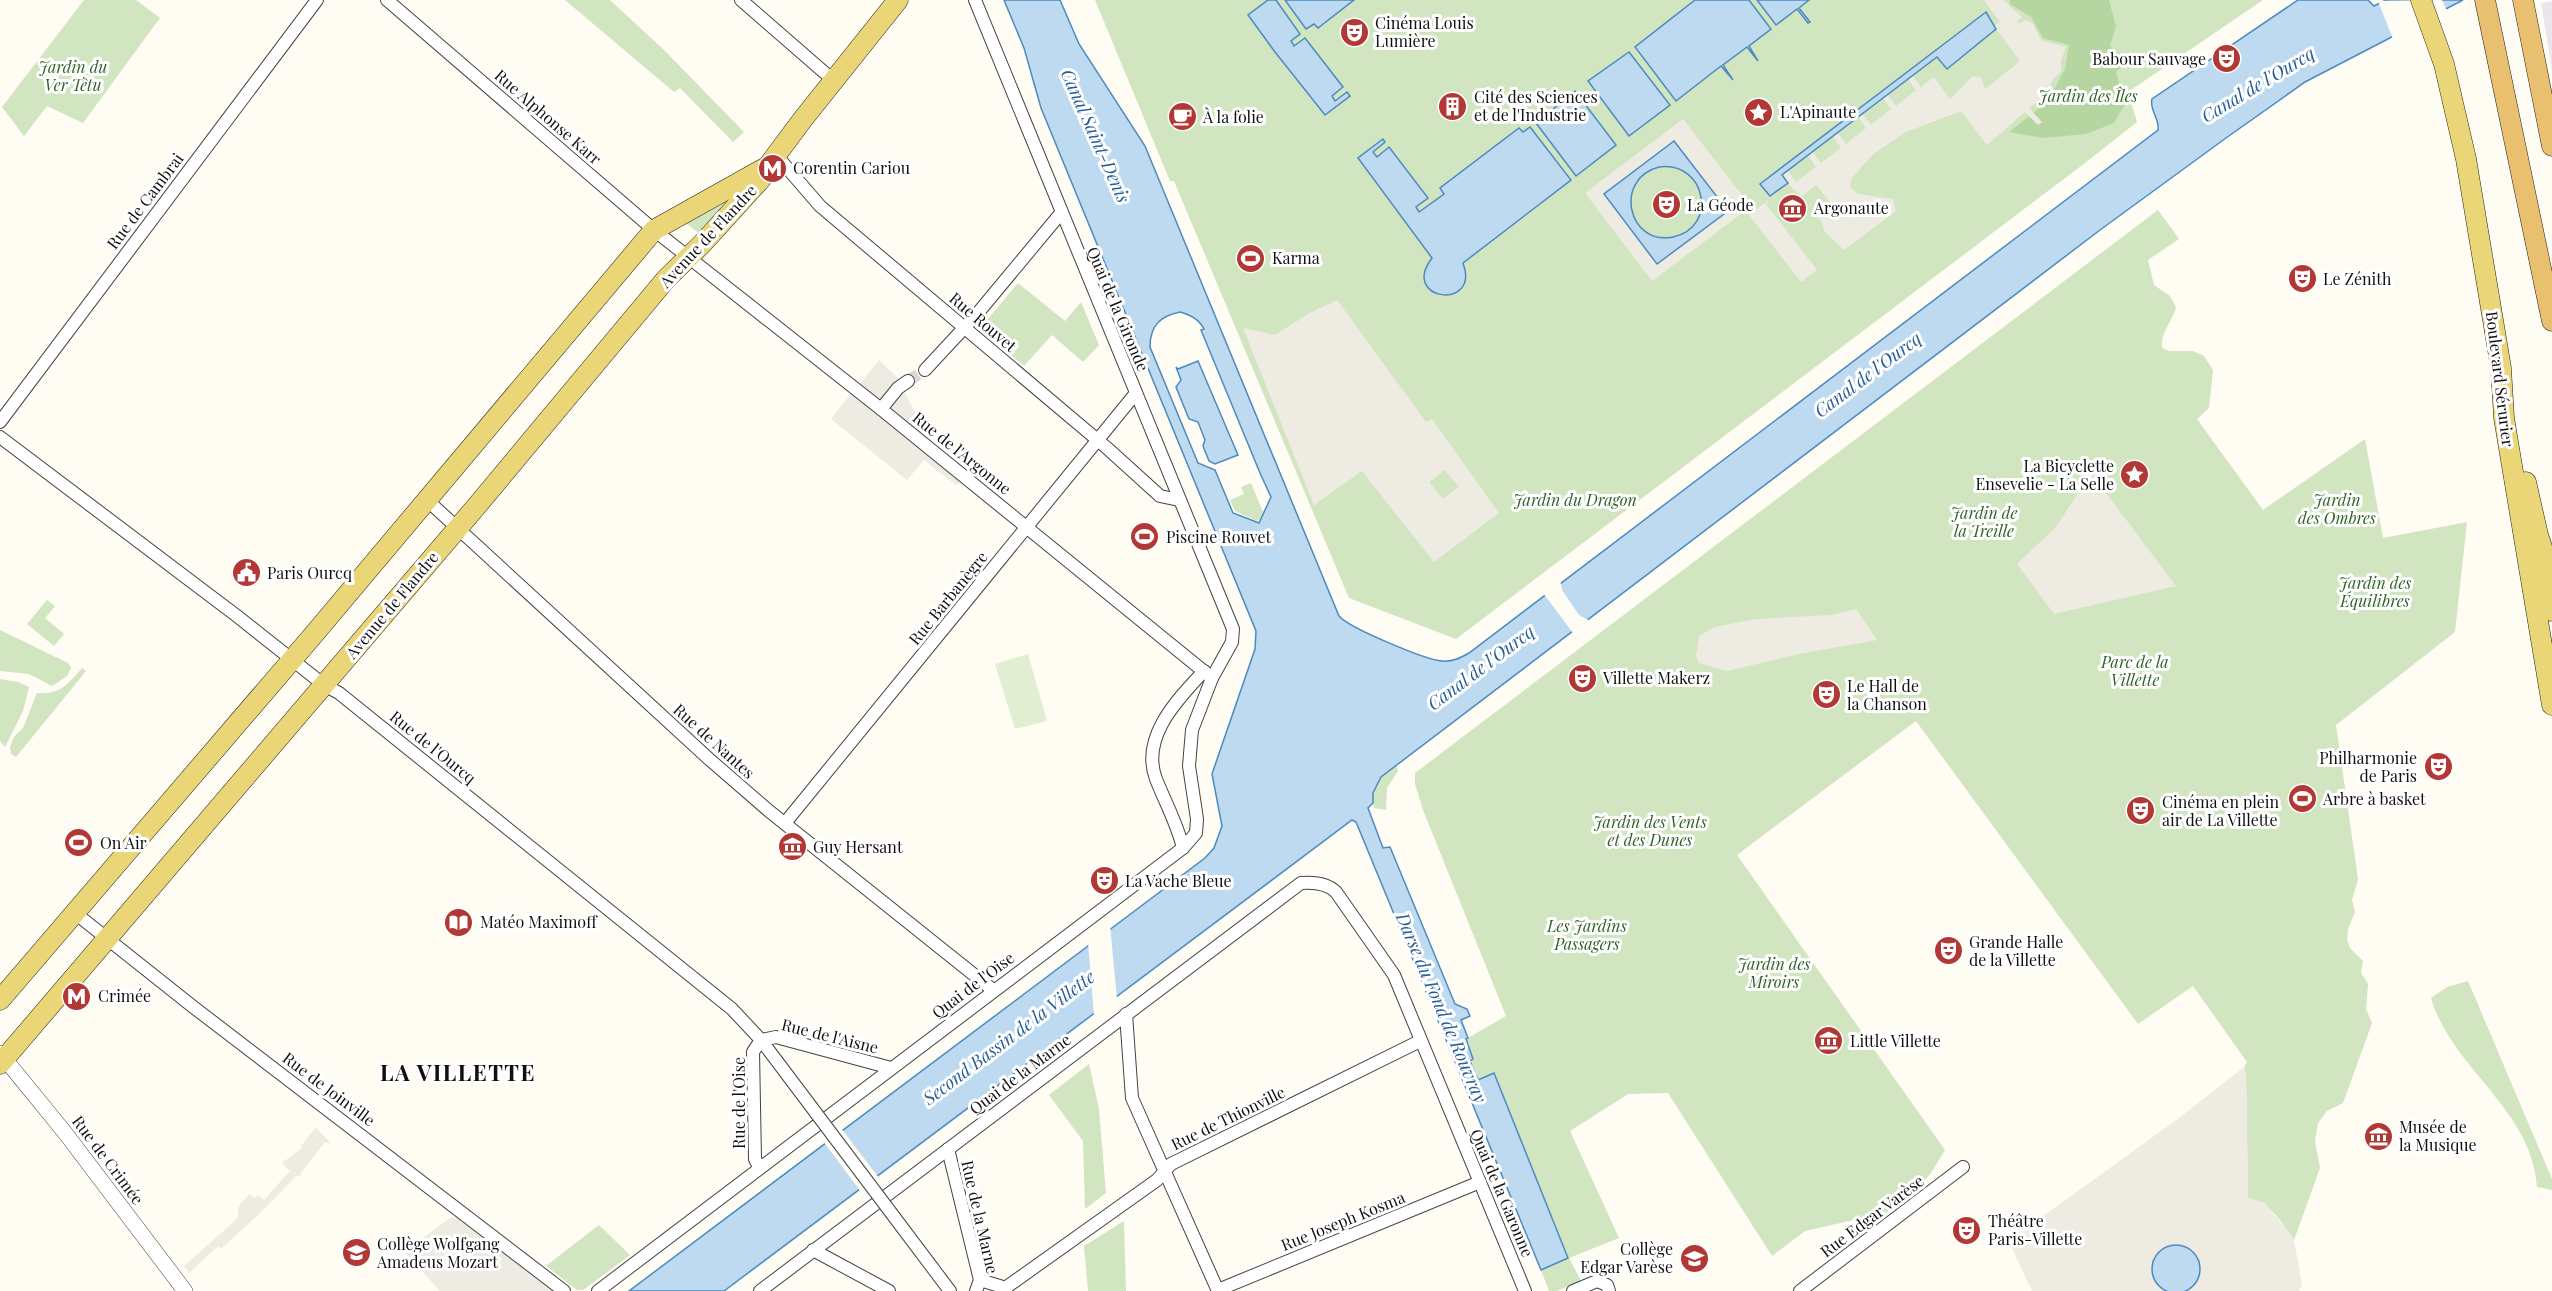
<svg xmlns="http://www.w3.org/2000/svg" width="2552" height="1291" font-family="'Playfair Display',serif">
	<style>
		.industrial { fill: #ede5ed }
		.green { fill: #d1e5c0 }
		.forest { fill: #b5d5a1 }
		.pitch { fill: #e2eed1 }
		.plaza { fill: #eeece2; fill-rule: evenodd }
		.water { fill: #bddaf0; stroke: #4c8ac0; stroke-width: 1.5; fill-rule: evenodd }
		.pier { fill: #fefcf3 }
		.lines { fill: none; stroke-linecap: round; stroke-linejoin: round }
		.minor-tunnel { stroke: #dad9d1; stroke-width: 12; stroke-dasharray: 12 6; stroke-linecap: butt }
		.minor-casing { stroke: #434343; stroke-width: 14 }
		.tertiary-casing { stroke: #434343; stroke-width: 16 }
		.primary-casing { stroke: #212121; stroke-width: 21 }
		.trunk-casing { stroke: #212121; stroke-width: 21 }
		.minor { stroke: #fff; stroke-width: 12 }
		.tertiary { stroke: #fff; stroke-width: 15 }
		.primary { stroke: #ead577; stroke-width: 20 }
		.trunk { stroke: #e8c070; stroke-width: 20 }
		.minor-bridge-casing { stroke: #434343; stroke-width: 14; stroke-linecap: butt }
		.minor-bridge { stroke: #fff; stroke-width: 12 }
		.labels { text-anchor: middle; stroke-width: 6; stroke-linejoin: round; paint-order: stroke }
		.poi-label { font-size: 16px; fill: #101010; stroke: #fff; text-anchor: start }
		.park-label { font-size: 16px; font-style: italic; fill: #2e6126; stroke: #fff }
		.street-label { font-size: 16px; fill: #101010; stroke: #fff }
		.water-label { font-size: 18px; font-style: italic; fill: #255d95; stroke: #fff }
		.district-label { font-size: 22px; font-weight: bold; letter-spacing: 1.5px; fill: #101010; stroke: #fff }
	</style>
	<rect width="100%" height="100%" fill="#fefcf3"/>
	<path class="industrial" d="M2552 1V70L2541 3Z"/>
	<g class="green">
		<path d="M84 0H136L160 18 83 123 47 106 24 136 2 107Z"/>
		<path d="M565 0H610L664 50 744 132 733 142 680 88 674 92Z"/>
		<path d="M1095 0H2263L2128 92 2137 122 2085 163 1456 639 1349 598 1174 181H1170Z"/>
		<path d="M741 190 701 235 686 223Z"/>
		<path d="M2158 210 2179 239 2148 260 2154 285 2170 296 2176 307C2173 321 2160 333 2162 348L2169 351H2193L2204 356 2213 370 2209 408 2197 419 2263 510 2365 439 2383 538 2467 522 2455 632 2336 725 2358 879 2352 900 2355 912 2348 929 2347 940 2350 948 2363 961 2361 973 2368 984 2366 1009 2372 1023 2343 1103 2327 1111 2318 1123 2315 1141 2320 1168 2294 1240C2281 1223 2270 1200 2248 1199L2246 1074 2244 1067 2247 1062 2193 986 2138 1024 1916 721 1737 855 1945 1150 1931 1173 1913 1194 1900 1205 1885 1213 1805 1231 1772 1256 1668 1093 1628 1094 1570 1131 1619 1238 1569 1258 1581 1281 1557 1291H1549L1541 1270 1568 1258 1495 1074 1478 1080 1470 1061 1473 1059 1466 1039 1506 1016 1423 810 1415 784V773Z"/>
		<path d="M1018 283 1065 321 1081 302 1099 345 1083 362 1052 335 1024 366 988 335 987 320Z"/>
		<path d="M1251 483 1263 512 1260 519 1257 521 1235 511 1230 500 1244 494 1241 487Z"/>
		<path d="M47 600 55 606 45 618 64 634 54 646 27 624Z"/>
		<path d="M0 630 68 663 71 668 67 676 52 686 29 674 0 671Z"/>
		<path d="M82 668 86 671 16 757 11 754 10 747 14 737 23 728 37 693C60 695 68 684 82 668Z"/>
		<path d="M0 679 18 682 29 687 23 711 5 747 0 741Z"/>
		<path d="M1397 765 1398 771 1387 788 1386 810 1374 808C1368 788 1382 774 1397 765Z"/>
		<path d="M2468 981 2552 1179V1190L2537 1187C2532 1109 2452 1069 2431 998L2447 987Z"/>
		<path d="M1089 1064 1099 1109 1106 1193 1085 1209 1083 1141 1049 1095Z"/>
		<path d="M1124 1221 1126 1291H1088L1084 1246Z"/>
		<path d="M599 1225 630 1255 583 1290H577L546 1266Z"/>
	</g>
	<path class="forest" d="M2010 0H2109L2116 27 2110 46 2121 55 2125 64 2116 72 2125 104 2114 123 2086 134 2044 138 2009 132 2048 101 2065 69 2069 45 2043 38 2031 17 2010 4Z"/>
	<path class="pitch" d="M1028 654 1047 721 1015 729 995 664Z"/>
	<g class="plaza">
		<path d="M1984 0H2003L2022 17 2017 21 2019 24 2026 20 2033 24 2041 40 2066 47 2061 61V72L2054 78 2045 96 2029 108 2042 122 2038 125 2025 112 1987 145 1961 111 1906 132 1872 155 1852 178 1850 187 1858 194 1893 199 1896 211 1844 250 1825 232 1821 221 1815 214 1830 202 1816 185 1802 196 1790 186 1782 173 1787 170 1796 182 1816 167 1807 154 1812 151 1821 163 1841 148 1832 135 1837 132 1846 144 1866 128 1857 116 1862 113 1871 125 1891 109 1882 97 1887 94 1896 106 1916 90 1907 78 1912 75 1921 87 1934 77 1950 99 1973 76 1981 77 1985 89 2020 61 1994 26 2000 22Z"/>
		<path d="M1683 119 1752 208 1741 214 1652 281 1585 193ZM1674 141 1727 211 1657 264 1604 193Z"/>
		<path d="M1770 199 1766 204 1817 270 1801 282 1749 215Z"/>
		<path d="M1337 300 1426 422 1432 419 1499 513 1434 562 1362 471 1314 505 1243 328 1275 335 1308 314ZM1445 470 1459 487 1443 499 1429 482Z"/>
		<path d="M879 360 901 381 878 401 858 386Z"/>
		<path d="M903 390 928 436V440L892 413 890 405Z"/>
		<path d="M852 392 957 475 960 483 956 485 924 460 907 480 831 419Z"/>
		<path d="M2091 473 2176 586 2054 614 2017 564 2056 527Z"/>
		<path d="M1856 609 1877 640 1799 654 1727 671 1699 663 1696 656 1699 636 1715 627 1755 619 1832 615Z"/>
		<path d="M2244 1067 2246 1074 2248 1198 2265 1203 2294 1240 2302 1284 2299 1291H2189L2198 1280 2201 1269 2185 1247 2174 1245 2163 1249 2154 1257 2153 1279 2163 1291H2032L2010 1244 2039 1219 2175 1121Z"/>
		<path d="M316 1127 331 1144 325 1142 301 1173V1176H296L260 1213 221 1249 218 1246 189 1273 184 1266 238 1218V1207L249 1194 254 1198 259 1195 264 1200 290 1171 282 1163 302 1148 301 1146Z"/>
		<path d="M457 1216 537 1278 541 1277 558 1291H440L404 1252 450 1218Z"/>
	</g>
	<g class="water">
		<path d="M1004 0H1060L1079 44 1145 146 1339 616C1349 628 1426 660 1442 661 1453 662 1460 658 1469 653L2158 130C2160 119 2149 110 2152 99L2298 0H2368L2374 6 2386 0H2463L2305 82 2226 138 2100 230 1381 777 1373 793V803L1368 808 1383 848 1390 847 1455 1004 1467 1009 1470 1016 1461 1020 1468 1038 1466 1039 1473 1059 1470 1061 1478 1080 1494 1073 1568 1258 1541 1270 1356 822 1352 820 724 1291H629L1205 858 1214 848 1222 826 1212 774 1255 649 1256 631 1041 108 1024 48ZM1180 312C1190 315 1199 319 1204 329L1201 330 1260 473 1271 497 1259 523 1233 513 1215 470 1198 463 1150 347C1150 326 1160 316 1180 312Z"/>
		<path d="M1268 0H1276L1300 34 1291 41 1294 46 1305 38 1343 87 1332 96 1335 101 1347 92 1350 96 1325 115 1275 52 1248 15Z"/>
		<path d="M1285 0H1354L1318 28 1314 24 1306 29Z"/>
		<path d="M1695 0H1749L1771 29 1749 46 1758 61 1747 47 1723 65 1733 80 1721 66 1676 101 1635 47Z"/>
		<path d="M1757 0H1809L1799 8 1810 22 1808 23 1797 9 1776 25Z"/>
		<path d="M1986 12 1996 29 1947 69 1937 57 1782 175 1788 183 1770 196 1760 184Z"/>
		<path d="M1629 52 1670 105 1629 136 1588 81Z"/>
		<path d="M1575 91 1616 145 1576 176 1536 123Z"/>
		<path d="M1530 127 1571 180 1463 263C1481 311 1399 301 1432 258L1358 158 1383 139 1385 142 1373 152 1377 157 1389 147 1428 198 1416 207 1419 212 1444 194 1440 188 1519 128 1523 132Z"/>
		<path d="M1674 141 1728 211 1657 264 1604 194ZM1659 167C1707 161 1718 228 1673 237 1628 246 1613 179 1659 167Z"/>
		<path d="M1198 361 1238 455 1215 464 1209 461 1203 446 1205 440 1198 422 1189 419 1176 387 1181 380 1176 367 1178 369Z"/>
		<circle cx="2176" cy="1269" r="24"/>
	</g>
	<g class="pier">
		<path d="M2442 0 2447 11 2393 39 2378 1Z"/>
		<path d="M1560 580 1562 590 1579 615 1590 621 1573 633 1543 593Z"/>
		<path d="M1110 925 1117 999 1094 1016 1088 942Z"/>
		<path d="M841 1128 879 1178 861 1192 823 1141Z"/>
	</g>
	<g class="lines">
		<path class="minor-tunnel" d="M908 381 925 370"/>
		<defs>
			<g id="minor">
				<path d="M387 0 654 230 881 409 1212 678"/>
				<path d="M741 0 833 80"/>
				<path d="M776 155 820 206 1107 448 1160 496 1179 500"/>
				<path d="M925 370 977 314 1061 213"/>
				<path d="M881 409 898 388 908 381"/>
				<path d="M0 422 317 0"/>
				<path d="M0 437 237 616 324 685 339 693 732 1009 761 1040 816 1113"/>
				<path d="M427 500 709 759 769 811 993 990"/>
				<path d="M785 823 1136 393"/>
				<path d="M1183 848C1177 823 1165 802 1156 779 1140 737 1178 699 1204 671"/>
				<path d="M75 913 192 1006 564 1291"/>
				<path d="M1126 1014 1132 1098 1218 1291"/>
				<path d="M948 1149 980 1280 976 1291"/>
				<path d="M759 1167 755 1159 753 1052 761 1040 776 1037 891 1068"/>
				<path d="M892 1214 950 1291"/>
				<path d="M813 1250 889 1291"/>
				<path d="M980 1280 1006 1288"/>
				<path d="M1218 1290 1480 1182"/>
				<path d="M598 1291 1183 848 1196 833 1197 819 1189 766 1192 730 1212 678 1232 642 1233 629 975 0"/>
				<path d="M760 1291 1301 883C1314 882 1327 883 1336 892L1394 975 1525 1291"/>
				<path d="M1001 1291 1157 1180 1171 1164 1420 1041"/>
				<path d="M1573 1291 1597 1281 1607 1285 1609 1291"/>
				<path d="M1800 1291 1963 1167"/>
			</g>
			<path id="tertiary" d="M0 1053 66 1134 185 1291"/>
			<g id="primary">
				<path d="M2421 0 2444 64 2466 159 2501 368 2504 418 2552 705"/>
				<path d="M2526 482 2538 535 2552 578"/>
				<path d="M2539 574 2552 611"/>
				<path d="M0 1000 315 633 654 230 763 169"/>
				<path d="M0 1064 475 508 666 279 702 244 761 179 768 166 803 119 898 0"/>
			</g>
			<g id="trunk">
				<path d="M2485 0 2552 321"/>
				<path d="M2523 0 2552 146"/>
			</g>
		</defs>
		<use href="#minor" class="minor-casing"/>
		<use href="#tertiary" class="tertiary-casing"/>
		<use href="#primary" class="primary-casing"/>
		<use href="#trunk" class="trunk-casing"/>
		<use href="#minor" class="minor"/>
		<use href="#tertiary" class="tertiary"/>
		<use href="#primary" class="primary"/>
		<use href="#trunk" class="trunk"/>
		<defs>
			<path id="minor-bridge" d="M816 1113 892 1214"/>
		</defs>
		<use href="#minor-bridge" class="minor-bridge-casing"/>
		<use href="#minor-bridge" class="minor-bridge"/>
	</g>
	<defs>
		<symbol id="theatre-disc" viewBox="-11 -11 22 22"><circle r="9.5" fill="#b23836" stroke="#fff"/><path d="M-5-5.5Q0-4 5-5.5V0Q5 5 0 6Q-5 5-5 0ZM-3.3-2.5H-1v1.5H-3.3ZM1-2.5H3.3v1.5H1ZM-2.8 1Q0 5.5 2.8 1Z" fill="#fff"/></symbol>
		<symbol id="building-disc" viewBox="-11 -11 22 22"><circle r="9.5" fill="#b23836" stroke="#fff"/><path d="M-4-6H4V6H1V3H-1V6H-4ZM-2.5-4.3h1.7v1.8h-1.7ZM.8-4.3h1.7v1.8H.8ZM-2.5-1h1.7V.8h-1.7ZM.8-1h1.7V.8H.8Z" fill="#fff"/></symbol>
		<symbol id="sight-disc" viewBox="-11 -11 22 22"><circle r="9.5" fill="#b23836" stroke="#fff"/><path d="M0-6L1.8-2.2L6-1.7L2.9 1.2L3.7 5.4L0 3.3L-3.7 5.4L-2.9 1.2L-6-1.7L-1.8-2.2Z" fill="#fff"/></symbol>
		<symbol id="cafe-disc" viewBox="-11 -11 22 22"><circle r="9.5" fill="#b23836" stroke="#fff"/><path d="M-5.5-4.5H6V0H3Q3 3.5 0 3.5H-2.5Q-5.5 3.5-5.5 0ZM3-3.2v2h1.7v-2ZM-6 4.5H4V6H-6Z" fill="#fff"/></symbol>
		<symbol id="metro-disc" viewBox="-11 -11 22 22"><circle r="9.5" fill="#b23836" stroke="#fff"/><path d="M-5.5 5V-5H-3L0 0L3-5H5.5V5H3V-.5L0 4L-3-.5V5Z" fill="#fff"/></symbol>
		<symbol id="museum-disc" viewBox="-11 -11 22 22"><circle r="9.5" fill="#b23836" stroke="#fff"/><path d="M0-6L6-3V-2H-6V-3ZM-5-1h2V3h-2ZM-1-1h2V3h-2ZM3-1h2V3H3ZM-6 4H6V6H-6Z" fill="#fff"/></symbol>
		<symbol id="stadium-disc" viewBox="-11 -11 22 22"><circle r="9.5" fill="#b23836" stroke="#fff"/><path d="M0-5a6.5 5 0 1 0 0 10a6.5 5 0 1 0 0-10ZM-3.5-1.8h7v3.6h-7Z" fill="#fff"/></symbol>
		<symbol id="civic-disc" viewBox="-11 -11 22 22"><circle r="9.5" fill="#b23836" stroke="#fff"/><path d="M-.6-6.5H3V-4.5H.6V-3L4-1V1h2V6H-6V1h2V-1L-.6-3ZM-1.2 2.5V6h2.4V2.5Z" fill="#fff"/></symbol>
		<symbol id="library-disc" viewBox="-11 -11 22 22"><circle r="9.5" fill="#b23836" stroke="#fff"/><path d="M-6-4Q-3-5.5-.7-3.5V5Q-3 3-6 4ZM6-4Q3-5.5 .7-3.5V5Q3 3 6 4Z" fill="#fff"/></symbol>
		<symbol id="school-disc" viewBox="-11 -11 22 22"><circle r="9.5" fill="#b23836" stroke="#fff"/><path d="M0-5L7-2L0 1L-7-2ZM-4 1L0 2.5L4 1V4Q0 6-4 4Z" fill="#fff"/></symbol>
	</defs>
	<g fill-rule="evenodd">
		<use href="#theatre-disc" x="1338" y="16" width="33" height="33"/>
		<use href="#theatre-disc" x="2210" y="42" width="33" height="33"/>
		<use href="#building-disc" x="1436" y="90" width="33" height="33"/>
		<use href="#sight-disc" x="1742" y="96" width="33" height="33"/>
		<use href="#cafe-disc" x="1166" y="100" width="33" height="33"/>
		<use href="#metro-disc" x="756" y="152" width="33" height="33"/>
		<use href="#theatre-disc" x="1650" y="188" width="33" height="33"/>
		<use href="#museum-disc" x="1776" y="192" width="33" height="33"/>
		<use href="#stadium-disc" x="1234" y="242" width="33" height="33"/>
		<use href="#theatre-disc" x="2286" y="262" width="33" height="33"/>
		<use href="#sight-disc" x="2118" y="458" width="33" height="33"/>
		<use href="#stadium-disc" x="1128" y="520" width="33" height="33"/>
		<use href="#civic-disc" x="230" y="556" width="33" height="33"/>
		<use href="#theatre-disc" x="1566" y="662" width="33" height="33"/>
		<use href="#theatre-disc" x="1810" y="678" width="33" height="33"/>
		<use href="#theatre-disc" x="2422" y="750" width="33" height="33"/>
		<use href="#stadium-disc" x="2286" y="782" width="33" height="33"/>
		<use href="#theatre-disc" x="2124" y="794" width="33" height="33"/>
		<use href="#stadium-disc" x="62" y="826" width="33" height="33"/>
		<use href="#museum-disc" x="776" y="830" width="33" height="33"/>
		<use href="#theatre-disc" x="1088" y="864" width="33" height="33"/>
		<use href="#library-disc" x="442" y="906" width="33" height="33"/>
		<use href="#theatre-disc" x="1932" y="934" width="33" height="33"/>
		<use href="#metro-disc" x="60" y="980" width="33" height="33"/>
		<use href="#museum-disc" x="1812" y="1024" width="33" height="33"/>
		<use href="#museum-disc" x="2362" y="1120" width="33" height="33"/>
		<use href="#theatre-disc" x="1950" y="1214" width="33" height="33"/>
		<use href="#school-disc" x="340" y="1236" width="33" height="33"/>
		<use href="#school-disc" x="1678" y="1242" width="33" height="33"/>
	</g>
	<g class="labels">
		<g class="poi-label">
			<text x="1375" y="29">Cinéma Louis<tspan x="1375" dy="18">Lumière</tspan></text>
			<text x="2206" y="65" text-anchor="end">Babour Sauvage</text>
			<text x="1474" y="103">Cité des Sciences<tspan x="1474" dy="18">et de l'Industrie</tspan></text>
			<text x="1780" y="118">L'Apinaute</text>
			<text x="1203" y="123">À la folie</text>
			<text x="793" y="174">Corentin Cariou</text>
			<text x="1687" y="211">La Géode</text>
			<text x="1814" y="214">Argonaute</text>
			<text x="1272" y="264">Karma</text>
			<text x="2323" y="285">Le Zénith</text>
			<text x="2114" y="472" text-anchor="end">La Bicyclette<tspan x="2114" dy="18">Ensevelie - La Selle</tspan></text>
			<text x="1166" y="543">Piscine Rouvet</text>
			<text x="267" y="579">Paris Ourcq</text>
			<text x="1603" y="684">Villette Makerz</text>
			<text x="1847" y="692">Le Hall de<tspan x="1847" dy="18">la Chanson</tspan></text>
			<text x="2417" y="764" text-anchor="end">Philharmonie<tspan x="2417" dy="18">de Paris</tspan></text>
			<text x="2323" y="805">Arbre à basket</text>
			<text x="2162" y="808">Cinéma en plein<tspan x="2162" dy="18">air de La Villette</tspan></text>
			<text x="100" y="849">On Air</text>
			<text x="813" y="853">Guy Hersant</text>
			<text x="1125" y="887">La Vache Bleue</text>
			<text x="480" y="928">Matéo Maximoff</text>
			<text x="1969" y="948">Grande Halle<tspan x="1969" dy="18">de la Villette</tspan></text>
			<text x="98" y="1002">Crimée</text>
			<text x="1850" y="1047">Little Villette</text>
			<text x="2399" y="1133">Musée de<tspan x="2399" dy="18">la Musique</tspan></text>
			<text x="1988" y="1227">Théâtre<tspan x="1988" dy="18">Paris-Villette</tspan></text>
			<text x="377" y="1250">Collège Wolfgang<tspan x="377" dy="18">Amadeus Mozart</tspan></text>
			<text x="1673" y="1255" text-anchor="end">Collège<tspan x="1673" dy="18">Edgar Varèse</tspan></text>
		</g>
		<g class="park-label">
			<text x="73" y="73">Jardin du<tspan x="73" dy="18">Ver Têtu</tspan></text>
			<text x="2088" y="102">Jardin des Îles</text>
			<text x="1575" y="506">Jardin du Dragon</text>
			<text x="2337" y="506">Jardin<tspan x="2337" dy="18">des Ombres</tspan></text>
			<text x="1984" y="519">Jardin de<tspan x="1984" dy="18">la Treille</tspan></text>
			<text x="2375" y="589">Jardin des<tspan x="2375" dy="18">Équilibres</tspan></text>
			<text x="2135" y="668">Parc de la<tspan x="2135" dy="18">Villette</tspan></text>
			<text x="1650" y="828">Jardin des Vents<tspan x="1650" dy="18">et des Dunes</tspan></text>
			<text x="1587" y="932">Les Jardins<tspan x="1587" dy="18">Passagers</tspan></text>
			<text x="1774" y="970">Jardin des<tspan x="1774" dy="18">Miroirs</tspan></text>
		</g>
		<g class="street-label">
			<text transform="translate(548 117) rotate(41)" y="6">Rue Alphonse Karr</text>
			<text transform="translate(145 201) rotate(-53)" y="6">Rue de Cambrai</text>
			<text transform="translate(708 236) rotate(-47)" y="6">Avenue de Flandre</text>
			<text transform="translate(1118 309) rotate(67)" y="6">Quai de la Gironde</text>
			<text transform="translate(983 322) rotate(40)" y="6">Rue Rouvet</text>
			<text transform="translate(2500 379) rotate(83)" y="6">Boulevard Sérurier</text>
			<text transform="translate(962 453) rotate(39)" y="6">Rue de l'Argonne</text>
			<text transform="translate(948 598) rotate(-51)" y="6">Rue Barbanègre</text>
			<text transform="translate(392 605) rotate(-50)" y="6">Avenue de Flandre</text>
			<text transform="translate(714 741) rotate(42)" y="6">Rue de Nantes</text>
			<text transform="translate(433 747) rotate(39)" y="6">Rue de l'Ourcq</text>
			<text transform="translate(973 985) rotate(-37)" y="6">Quai de l'Oise</text>
			<text transform="translate(830 1036) rotate(14)" y="6">Rue de l'Aisne</text>
			<text transform="translate(1020 1074) rotate(-37)" y="6">Quai de la Marne</text>
			<text transform="translate(329 1089) rotate(37)" y="6">Rue de Joinville</text>
			<text transform="translate(739 1103) rotate(-90)" y="6">Rue de l'Oise</text>
			<text transform="translate(1228 1118) rotate(-26)" y="6">Rue de Thionville</text>
			<text transform="translate(108 1160) rotate(53)" y="6">Rue de Crimée</text>
			<text transform="translate(1502 1193) rotate(67)" y="6">Quai de la Garonne</text>
			<text transform="translate(1872 1216) rotate(-37)" y="6">Rue Edgar Varèse</text>
			<text transform="translate(980 1217) rotate(77)" y="6">Rue de la Marne</text>
			<text transform="translate(1343 1221) rotate(-22)" y="6">Rue Joseph Kosma</text>
		</g>
		<g class="water-label">
			<text transform="translate(2258 85) rotate(-31)" y="6">Canal de l'Ourcq</text>
			<text transform="translate(1095 136) rotate(66)" y="6">Canal Saint-Denis</text>
			<text transform="translate(1868 375) rotate(-37)" y="6">Canal de l'Ourcq</text>
			<text transform="translate(1481 668) rotate(-37)" y="6">Canal de l'Ourcq</text>
			<text transform="translate(1441 1008) rotate(67)" y="6">Darse du Fond de Rouvray</text>
			<text transform="translate(1009 1038) rotate(-37)" y="6">Second Bassin de la Villette</text>
		</g>
		<g class="district-label">
			<text x="458" y="1081">LA VILLETTE</text>
		</g>
	</g>
</svg>
